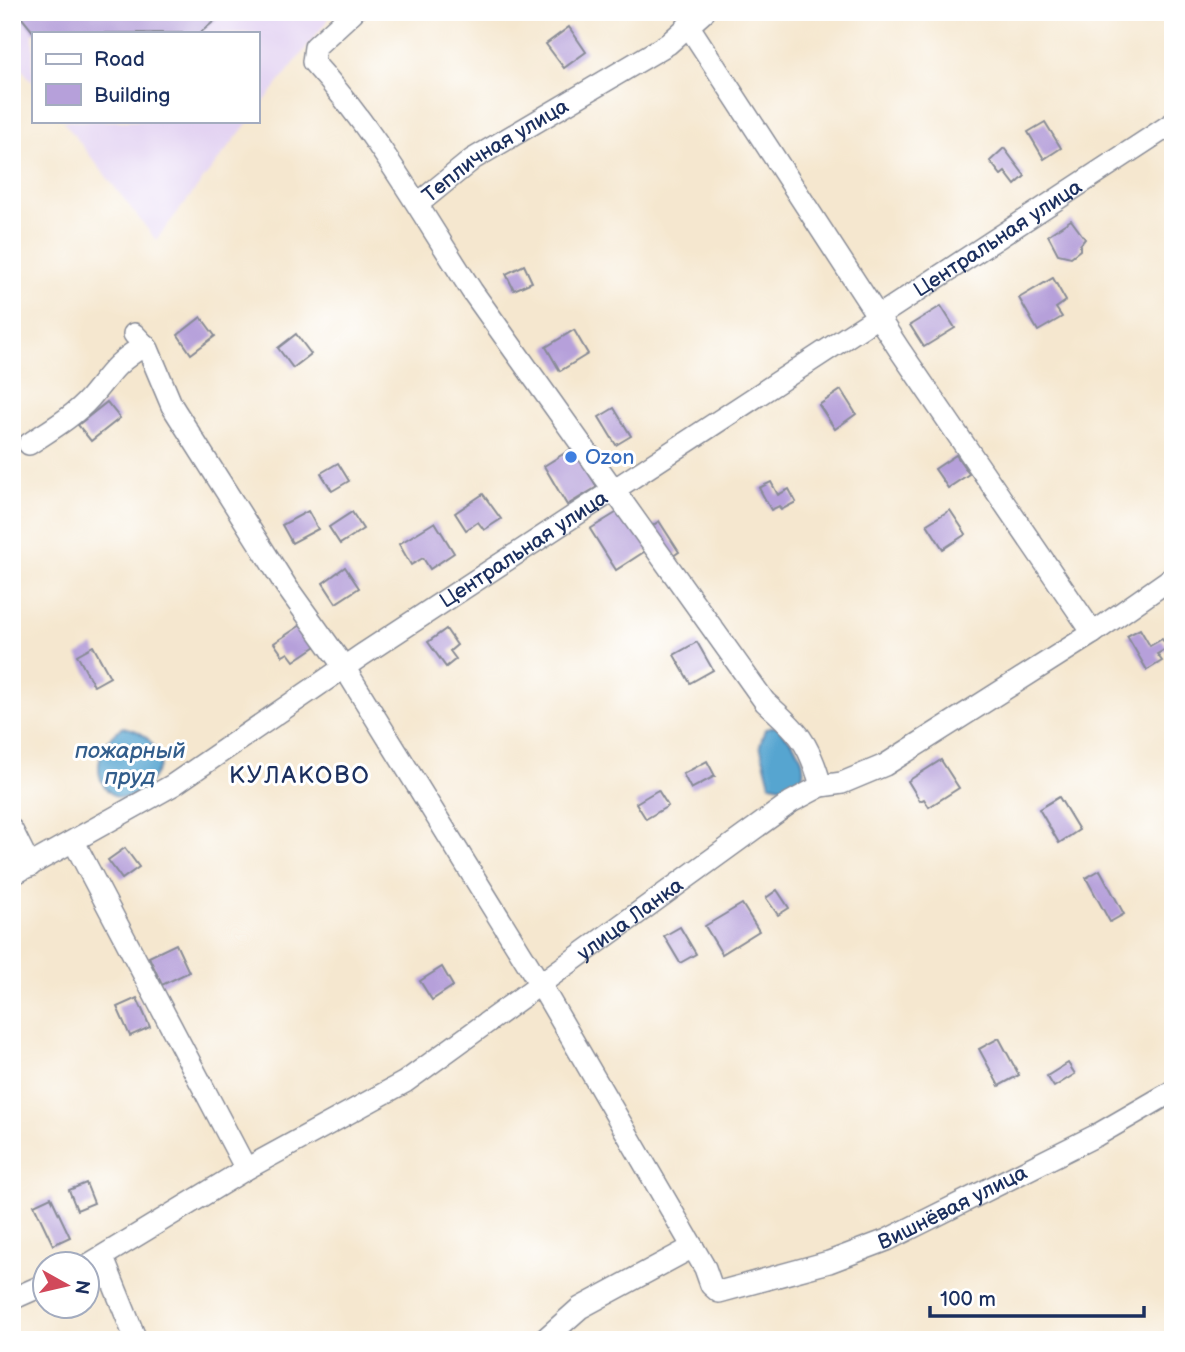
<svg xmlns="http://www.w3.org/2000/svg" width="1185" height="1352" font-family="'Balsamiq Sans',sans-serif">
	<style>
		.built { fill: #e3d3f2 }
		.water { fill: #57a5d0; stroke: #396a97; stroke-width: 2 }
		.building { fill: #b6a0da }
		.lines { fill: none; stroke-linecap: round; stroke-linejoin: round }
		.minor-casing { stroke: #888b96; stroke-width: 24 }
		.minor { stroke: #fff; stroke-width: 21 }
		.shop-dot { fill: #3f7fe0; stroke: #fff; stroke-width: 2.5 }
		.labels { text-anchor: middle; stroke-width: 6; stroke-linejoin: round; paint-order: stroke }
		.street-label { font-size: 21px; fill: #1b2f5e; stroke: #fff }
		.shop-label { font-size: 21px; fill: #366cbe; stroke: #fff; text-anchor: start }
		.water-label { font-size: 23px; font-style: italic; fill: #335e8c; stroke: #fff }
		.quarter-label { font-size: 24px; letter-spacing: 2px; fill: #1b2f5e; stroke: #fff }
	</style>
	<rect width="100%" height="100%" fill="#fff"/>
	<filter id="ink" filterUnits="userSpaceOnUse"><feTurbulence type="fractalNoise" baseFrequency=".0143" numOctaves="2"/><feDisplacementMap in="SourceGraphic" scale="14" xChannelSelector="R" yChannelSelector="G"/><feConvolveMatrix kernelMatrix="1 2 1 2 8 2 1 2 1" color-interpolation-filters="sRGB"/></filter>
	<filter id="wash" filterUnits="userSpaceOnUse"><feTurbulence type="fractalNoise" baseFrequency=".00686" numOctaves="4" result="noise"/><feDisplacementMap in="SourceGraphic" scale="28" xChannelSelector="R" yChannelSelector="G"/><feGaussianBlur stdDeviation="1.57" result="paint"/><feColorMatrix in="noise" values="0 0 0 0 0 0 0 0 0 0 0 0 0 0 0 0 0 1.4 0 .05"/><feComposite in="paint" operator="in"/></filter>
	<g filter="url(#wash)">
		<rect width="100%" height="100%" fill="#f5e7cf"/>
		<g class="built">
			<path d="M12 12H334L257 111V33H33V83L12 57Z"/>
			<path d="M63 121H249L156 240Z"/>
		</g>
		<g class="water">
			<path d="M777 726C793 744 810 757 801 783L786 787 770 784 760 745 765 729Z"/>
			<path d="M123 727C145 730 157 745 160 765 122 842 67 764 123 727Z"/>
		</g>
		<g id="blocks">
			<g class="building">
				<path d="M17 12H225L200 33H34Z"/>
				<path d="M569 27 586 52 564 68 546 44Z"/>
				<path d="M1045 122 1061 148 1044 159 1028 132Z"/>
				<path d="M1004 148 1025 176 1015 185 1005 172 1001 175 990 161Z"/>
				<path d="M1071 220 1085 239 1080 245V250L1071 257 1058 254 1048 235Z"/>
				<path d="M524 265 532 282 514 290 506 274Z"/>
				<path d="M1053 278 1066 301 1056 308 1062 317 1038 331 1019 298Z"/>
				<path d="M941 306 955 328 924 347 910 325Z"/>
				<path d="M201 317 215 336 191 354 178 335Z"/>
				<path d="M574 330 588 354 560 371 546 347Z"/>
				<path d="M296 334 311 354 293 368 278 348Z"/>
				<path d="M841 390 856 414 835 429 819 405Z"/>
				<path d="M107 402 120 418 91 441 78 425Z"/>
				<path d="M614 408 631 436 616 445 599 417Z"/>
				<path d="M573 448 597 487 567 505 544 466Z"/>
				<path d="M956 455 969 474 948 488 935 469Z"/>
				<path d="M338 463 349 481 332 491 321 473Z"/>
				<path d="M771 482 778 495 789 489 796 502 781 510 779 506 771 510 759 488Z"/>
				<path d="M483 494 501 519 484 530 478 522 466 530 455 513Z"/>
				<path d="M624 508 650 548 616 570 590 529Z"/>
				<path d="M950 510 966 534 943 549 927 524Z"/>
				<path d="M308 511 318 529 292 543 282 525Z"/>
				<path d="M352 512 363 529 340 544 329 527Z"/>
				<path d="M659 521 679 552 670 558 650 528Z"/>
				<path d="M435 522 454 553 430 569 423 558 411 565 399 544Z"/>
				<path d="M345 567 359 588 336 603 323 583Z"/>
				<path d="M304 623 319 644 294 661 288 653 283 656 274 643Z"/>
				<path d="M446 629 457 645 450 651 456 659 446 667 428 642Z"/>
				<path d="M1140 629 1150 646 1162 639 1168 648 1157 654 1162 661 1147 670 1127 636Z"/>
				<path d="M697 642 713 670 690 683 674 655Z"/>
				<path d="M93 646 110 677 94 686 77 655Z"/>
				<path d="M941 760 959 788 929 807 924 799 920 801 908 781Z"/>
				<path d="M707 761 715 776 691 789 683 774Z"/>
				<path d="M658 790 668 806 646 819 636 803Z"/>
				<path d="M1059 797 1079 830 1059 843 1039 809Z"/>
				<path d="M125 848 139 867 122 879 108 860Z"/>
				<path d="M1100 870 1124 914 1110 922 1086 878Z"/>
				<path d="M777 890 789 908 778 915 766 898Z"/>
				<path d="M742 904 759 931 722 954 705 926Z"/>
				<path d="M680 927 696 954 680 963 664 936Z"/>
				<path d="M176 944 189 972 162 985 149 957Z"/>
				<path d="M442 967 453 986 432 1000 420 981Z"/>
				<path d="M137 998 150 1027 130 1036 117 1007Z"/>
				<path d="M999 1038 1019 1075 999 1086 979 1049Z"/>
				<path d="M1068 1063 1075 1074 1054 1087 1047 1076Z"/>
				<path d="M86 1183 94 1203 77 1210 69 1190Z"/>
				<path d="M51 1197 70 1237 53 1245 34 1205Z"/>
			</g>
		</g>
	</g>
	<g filter="url(#ink)">
		<use href="#blocks" fill-opacity="0" stroke="#888b96" stroke-width="2"/>
		<g class="lines">
			<defs>
				<g id="minor">
					<path d="M353 12 315 47 313 62C376 131 421 213 472 291L765 702C798 731 809 742 821 786"/>
					<path d="M688 25 899 349 1093 633"/>
					<path id="s1" d="M419 203 473 159 668 44 704 12"/>
					<path id="s2" d="M134 334 148 349 172 406 286 586 344 667 540 984 705 1268 711 1285 719 1292 829 1262 887 1240 1097 1135 1173 1091"/>
					<path d="M29 444C50 430 73 417 90 398 112 372 114 364 145 345"/>
					<path d="M12 830 30 866"/>
					<path d="M74 842 246 1169"/>
					<path id="s3" d="M12 875 173 785 362 655 1173 123"/>
					<path d="M103 1258 136 1340"/>
					<path id="s4" d="M88 1265 246 1169 405 1082 791 802 821 786 842 783 885 765 1093 633 1173 577"/>
					<path d="M12 1299 46 1284"/>
					<path d="M544 1340 580 1308 693 1247"/>
				</g>
			</defs>
			<use href="#minor" class="minor-casing"/>
			<use href="#minor" class="minor"/>
		</g>
	</g>
	<circle class="shop-dot" cx="571" cy="457" r="7"/>
	<g class="labels">
		<g class="street-label">
			<text dy="7" stroke="none"><textPath href="#s1" startOffset="93">Тепличная улица</textPath></text>
			<text dy="7" stroke="none"><textPath href="#s3" startOffset="1174">Центральная улица</textPath></text>
			<text dy="7" stroke="none"><textPath href="#s3" startOffset="607">Центральная улица</textPath></text>
			<text dy="7" stroke="none"><textPath href="#s4" startOffset="644">улица Ланка</textPath></text>
			<text dy="7" stroke="none"><textPath href="#s2" startOffset="1374">Вишнёвая улица</textPath></text>
		</g>
		<g class="shop-label">
			<text x="585" y="464">Ozon</text>
		</g>
		<g class="water-label">
			<text x="130" y="758">пожарный<tspan x="130" dy="26">пруд</tspan></text>
		</g>
		<g class="quarter-label">
			<text x="300" y="783">КУЛАКОВО</text>
		</g>
	</g>
	<rect width="1185" height="1352" fill="none" stroke="#fff" stroke-width="42"/>
	<rect x="32" y="32" width="228" height="91" fill="#ffffff" stroke="#a4acbf" stroke-width="2"/>
	<rect x="46" y="54" width="35" height="10" fill="#ffffff" stroke="#a4acbf" stroke-width="2"/>
	<text x="94" y="66" font-size="21" fill="#1b2f5e">Road</text>
	<rect x="46" y="84" width="35" height="21" fill="#b6a0da" stroke="#a4acbf" stroke-width="2"/>
	<text x="94" y="102" font-size="21" fill="#1b2f5e">Building</text>
	<g transform="translate(66 1285) rotate(98)"><circle r="33" fill="#ffffff" stroke="#a4acbf" stroke-width="2"/>
	<path d="M0-5L12 26L0 18L-12 26Z" fill="#d1495b"/>
	<text y="-10" font-size="19" font-weight="bold" text-anchor="middle" fill="#1b2f5e">N</text>
	</g>
	<path d="M930 1306v10h214v-10" fill="none" stroke="#1b2f5e" stroke-width="3.5"/>
	<text x="940" y="1306" font-size="21" fill="#1b2f5e" stroke="#ffffff" stroke-width="5" paint-order="stroke">100 m</text>
</svg>
